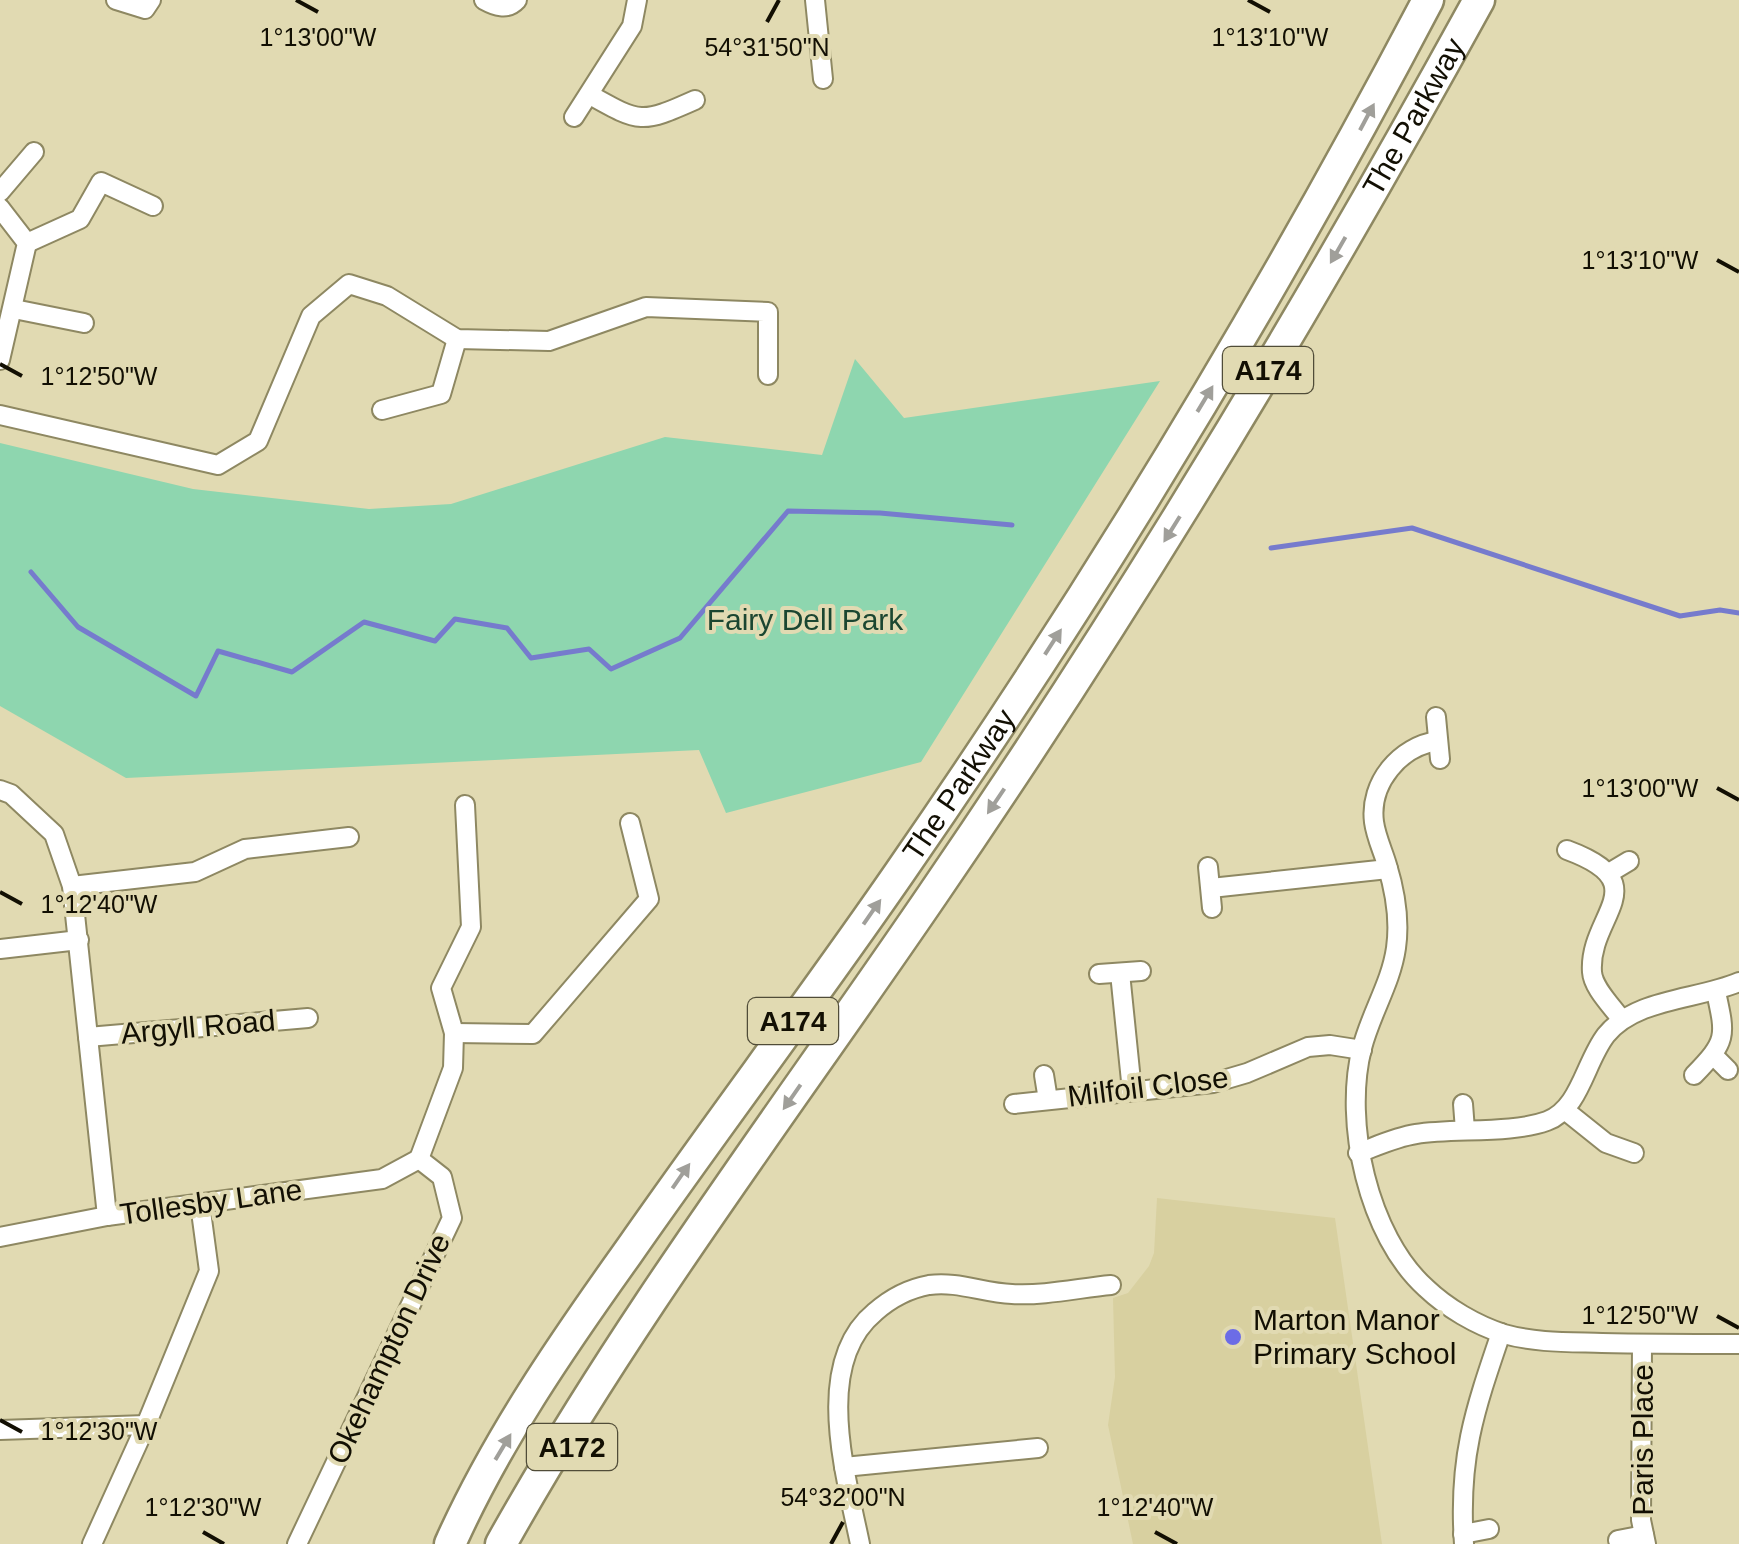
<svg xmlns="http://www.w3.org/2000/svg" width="1739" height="1544" font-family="Arial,sans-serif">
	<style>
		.built { fill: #d8d0a0 }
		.green { fill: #8ed6af }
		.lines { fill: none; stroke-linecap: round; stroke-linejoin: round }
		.stream { stroke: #767bcd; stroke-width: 5 }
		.minor-casing { stroke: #8e8862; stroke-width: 22 }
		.trunk-casing { stroke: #8e8862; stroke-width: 35 }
		.minor { stroke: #fff; stroke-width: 18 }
		.trunk { stroke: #fff; stroke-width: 30 }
		.oneway { fill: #a09f9a }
		.ticks { fill: none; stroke: #120f03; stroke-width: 4 }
		.poi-dot { fill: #6c6ce6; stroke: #e1dab2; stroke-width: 4 }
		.labels { text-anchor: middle; stroke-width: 8; stroke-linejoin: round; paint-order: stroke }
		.shield { fill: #e1dab2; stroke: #504c38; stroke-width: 2.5 }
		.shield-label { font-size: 28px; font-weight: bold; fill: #120f03 }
		.street-label { font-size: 30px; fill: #120f03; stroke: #e1dab2 }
		.park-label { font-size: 30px; fill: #1b4631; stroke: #e1dab2 }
		.poi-label { font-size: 30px; fill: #120f03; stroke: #e1dab2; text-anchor: start }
		.ticks-label { font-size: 25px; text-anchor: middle; fill: #120f03; stroke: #e1dab2; stroke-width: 8; stroke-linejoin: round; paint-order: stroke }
	</style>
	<rect width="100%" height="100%" fill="#e1dab2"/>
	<path class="built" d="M1157 1198 1335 1218 1382 1544H1133L1108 1425 1115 1377 1113 1298 1128 1293 1149 1266 1154 1253Z"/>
	<path class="green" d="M855 359 904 418 1160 381 921 762 726 813 699 750 126 778 0 706V443L193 489 369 509 451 504 665 437 822 455Z"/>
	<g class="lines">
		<g class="stream">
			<path d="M1271 548 1412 528 1680 616 1720 610 1739 613"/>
			<path d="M31 572 78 627 196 696 218 651 292 672 364 622 435 641 455 619 507 628 531 658 589 649 611 669 680 638 788 511 880 513 1012 525"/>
		</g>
		<defs>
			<g id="minor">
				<path d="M116 0 145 9 151 0"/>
				<path d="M484 0C495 6 507 11 517 0"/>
				<path d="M815 0 823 79"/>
				<path d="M590 95C640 123 641 124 695 100"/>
				<path d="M574 117 632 26 637 0"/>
				<path d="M0 192 34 152"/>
				<path d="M0 208 27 243 0 360"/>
				<path d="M27 243 80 219 101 182 153 206"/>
				<path d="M14 309 84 323"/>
				<path d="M382 410 441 394 457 339"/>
				<path d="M0 415 218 465 258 441 311 316 349 284 387 296 457 339 549 341 646 307 768 312V375"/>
				<path d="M1436 717 1440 759"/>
				<path d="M1438 741C1400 746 1369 783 1374 822 1376 837 1383 851 1387 865 1395 891 1400 920 1396 948 1391 983 1371 1013 1362 1048 1343 1122 1368 1236 1426 1288 1447 1308 1476 1325 1504 1334 1536 1343 1569 1342 1602 1343 1648 1344 1693 1344 1739 1344"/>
				<path d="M0 790 11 794 54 834 72 886 107 1216"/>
				<path d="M1567 850C1659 884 1588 915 1592 972 1593 988 1612 1006 1621 1019"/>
				<path d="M1208 867 1212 908"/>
				<path d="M1609 873 1629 861"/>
				<path d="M72 886 195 872 245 849 349 837"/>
				<path d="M1211 888 1388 869"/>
				<path d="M0 949 79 940"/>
				<path d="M1120 973 1132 1091"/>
				<path d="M1099 974 1141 971"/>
				<path d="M454 1033 533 1034 649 899 630 823"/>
				<path d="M88 1037 308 1018"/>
				<path d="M1713 1055 1728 1070"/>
				<path d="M1044 1075 1048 1100"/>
				<path d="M1694 1075C1727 1041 1726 1037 1716 992"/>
				<path d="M1014 1104 1213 1083 1247 1073 1308 1047 1330 1045 1362 1050"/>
				<path d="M1463 1104 1465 1130"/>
				<path d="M1566 1111 1606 1143 1634 1153"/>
				<path d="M1358 1153C1377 1146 1396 1137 1416 1134 1455 1128 1511 1134 1547 1121 1580 1109 1585 1062 1606 1035 1636 998 1697 1000 1739 982"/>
				<path d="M419 1159 453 1068 454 1033 441 988 471 927 465 805"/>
				<path d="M0 1237 107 1216 382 1179 419 1159"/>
				<path d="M1642 1344 1641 1520 1646 1544"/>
				<path d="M0 1430 146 1425"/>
				<path d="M844 1467 1038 1448"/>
				<path d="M1463 1534 1489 1529"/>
				<path d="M1618 1540 1644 1535"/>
				<path d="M92 1544 146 1425 209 1271 200 1204"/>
				<path d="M297 1544 452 1218 442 1177 419 1159"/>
				<path d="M860 1544C846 1475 812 1364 875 1312 891 1298 907 1289 929 1285 958 1281 983 1293 1012 1294 1044 1296 1079 1288 1111 1285"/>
				<path d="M1464 1544C1458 1459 1474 1412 1501 1333"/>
			</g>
			<g id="trunk">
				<path id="s1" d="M450 1544C496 1441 562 1345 627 1254 716 1126 811 1001 900 872 1094 592 1270 301 1428 0"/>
				<path id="s2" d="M501 1544C628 1317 787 1108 933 894 1131 605 1311 306 1479 0"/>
			</g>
		</defs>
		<use href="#minor" class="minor-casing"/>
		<use href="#trunk" class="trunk-casing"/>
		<use href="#minor" class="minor"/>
		<use href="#trunk" class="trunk"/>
	</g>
	<defs><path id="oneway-solid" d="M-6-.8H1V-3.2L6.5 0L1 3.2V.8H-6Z" transform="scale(2.5)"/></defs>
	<g class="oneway">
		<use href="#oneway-solid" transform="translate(1367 117) rotate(-62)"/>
		<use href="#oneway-solid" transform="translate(1338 250) rotate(120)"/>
		<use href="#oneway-solid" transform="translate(1205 399) rotate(-59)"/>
		<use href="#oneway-solid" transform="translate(1172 529) rotate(122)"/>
		<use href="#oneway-solid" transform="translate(1053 642) rotate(-57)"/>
		<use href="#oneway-solid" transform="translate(996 801) rotate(124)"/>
		<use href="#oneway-solid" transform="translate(872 912) rotate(-55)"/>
		<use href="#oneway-solid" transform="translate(792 1097) rotate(125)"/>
		<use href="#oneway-solid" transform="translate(681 1176) rotate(-55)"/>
		<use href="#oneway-solid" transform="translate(503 1447) rotate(-59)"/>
	</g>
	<path class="ticks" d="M296 0 318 12M1248 0 1270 12M767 22 779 0M1717 260 1739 272M0 364 22 376M1717 788 1739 800M0 892 22 904M1717 1316 1739 1328M0 1420 22 1432M203 1532 224 1544M1155 1532 1177 1544M831 1544 843 1522"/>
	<circle class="poi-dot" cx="1233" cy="1337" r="10"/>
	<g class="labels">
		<g class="shield">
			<rect x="1223" y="347" width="90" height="46" rx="8"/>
			<rect x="748" y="998" width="90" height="46" rx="8"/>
			<rect x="527" y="1424" width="90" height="46" rx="8"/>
		</g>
		<g class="shield-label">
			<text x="1268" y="380">A174</text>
			<text x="793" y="1031">A174</text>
			<text x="572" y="1457">A172</text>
		</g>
		<g class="street-label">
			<text dy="10" stroke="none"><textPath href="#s2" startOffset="1695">The Parkway</textPath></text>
			<text dy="10" stroke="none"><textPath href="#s1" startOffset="915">The Parkway</textPath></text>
			<text transform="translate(198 1027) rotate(-5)" y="10">Argyll Road</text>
			<text transform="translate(1148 1087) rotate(-7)" y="10">Milfoil Close</text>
			<text transform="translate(211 1202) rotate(-8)" y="10">Tollesby Lane</text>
			<text transform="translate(389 1349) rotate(-65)" y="10">Okehampton Drive</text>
			<text transform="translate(1643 1440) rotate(-90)" y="10">Paris Place</text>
		</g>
		<g class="park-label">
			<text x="805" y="630">Fairy Dell Park</text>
		</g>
		<g class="poi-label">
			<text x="1253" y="1330">Marton Manor<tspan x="1253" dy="34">Primary School</tspan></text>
		</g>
	</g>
	<g class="ticks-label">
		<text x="318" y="46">1°13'00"W</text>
		<text x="1270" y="46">1°13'10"W</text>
		<text x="767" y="56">54°31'50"N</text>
		<text x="1640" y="269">1°13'10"W</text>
		<text x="99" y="385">1°12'50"W</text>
		<text x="1640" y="797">1°13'00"W</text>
		<text x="99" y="913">1°12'40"W</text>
		<text x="1640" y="1324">1°12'50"W</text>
		<text x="99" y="1440">1°12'30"W</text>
		<text x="843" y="1506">54°32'00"N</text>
		<text x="203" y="1516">1°12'30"W</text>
		<text x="1155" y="1516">1°12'40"W</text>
	</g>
</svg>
